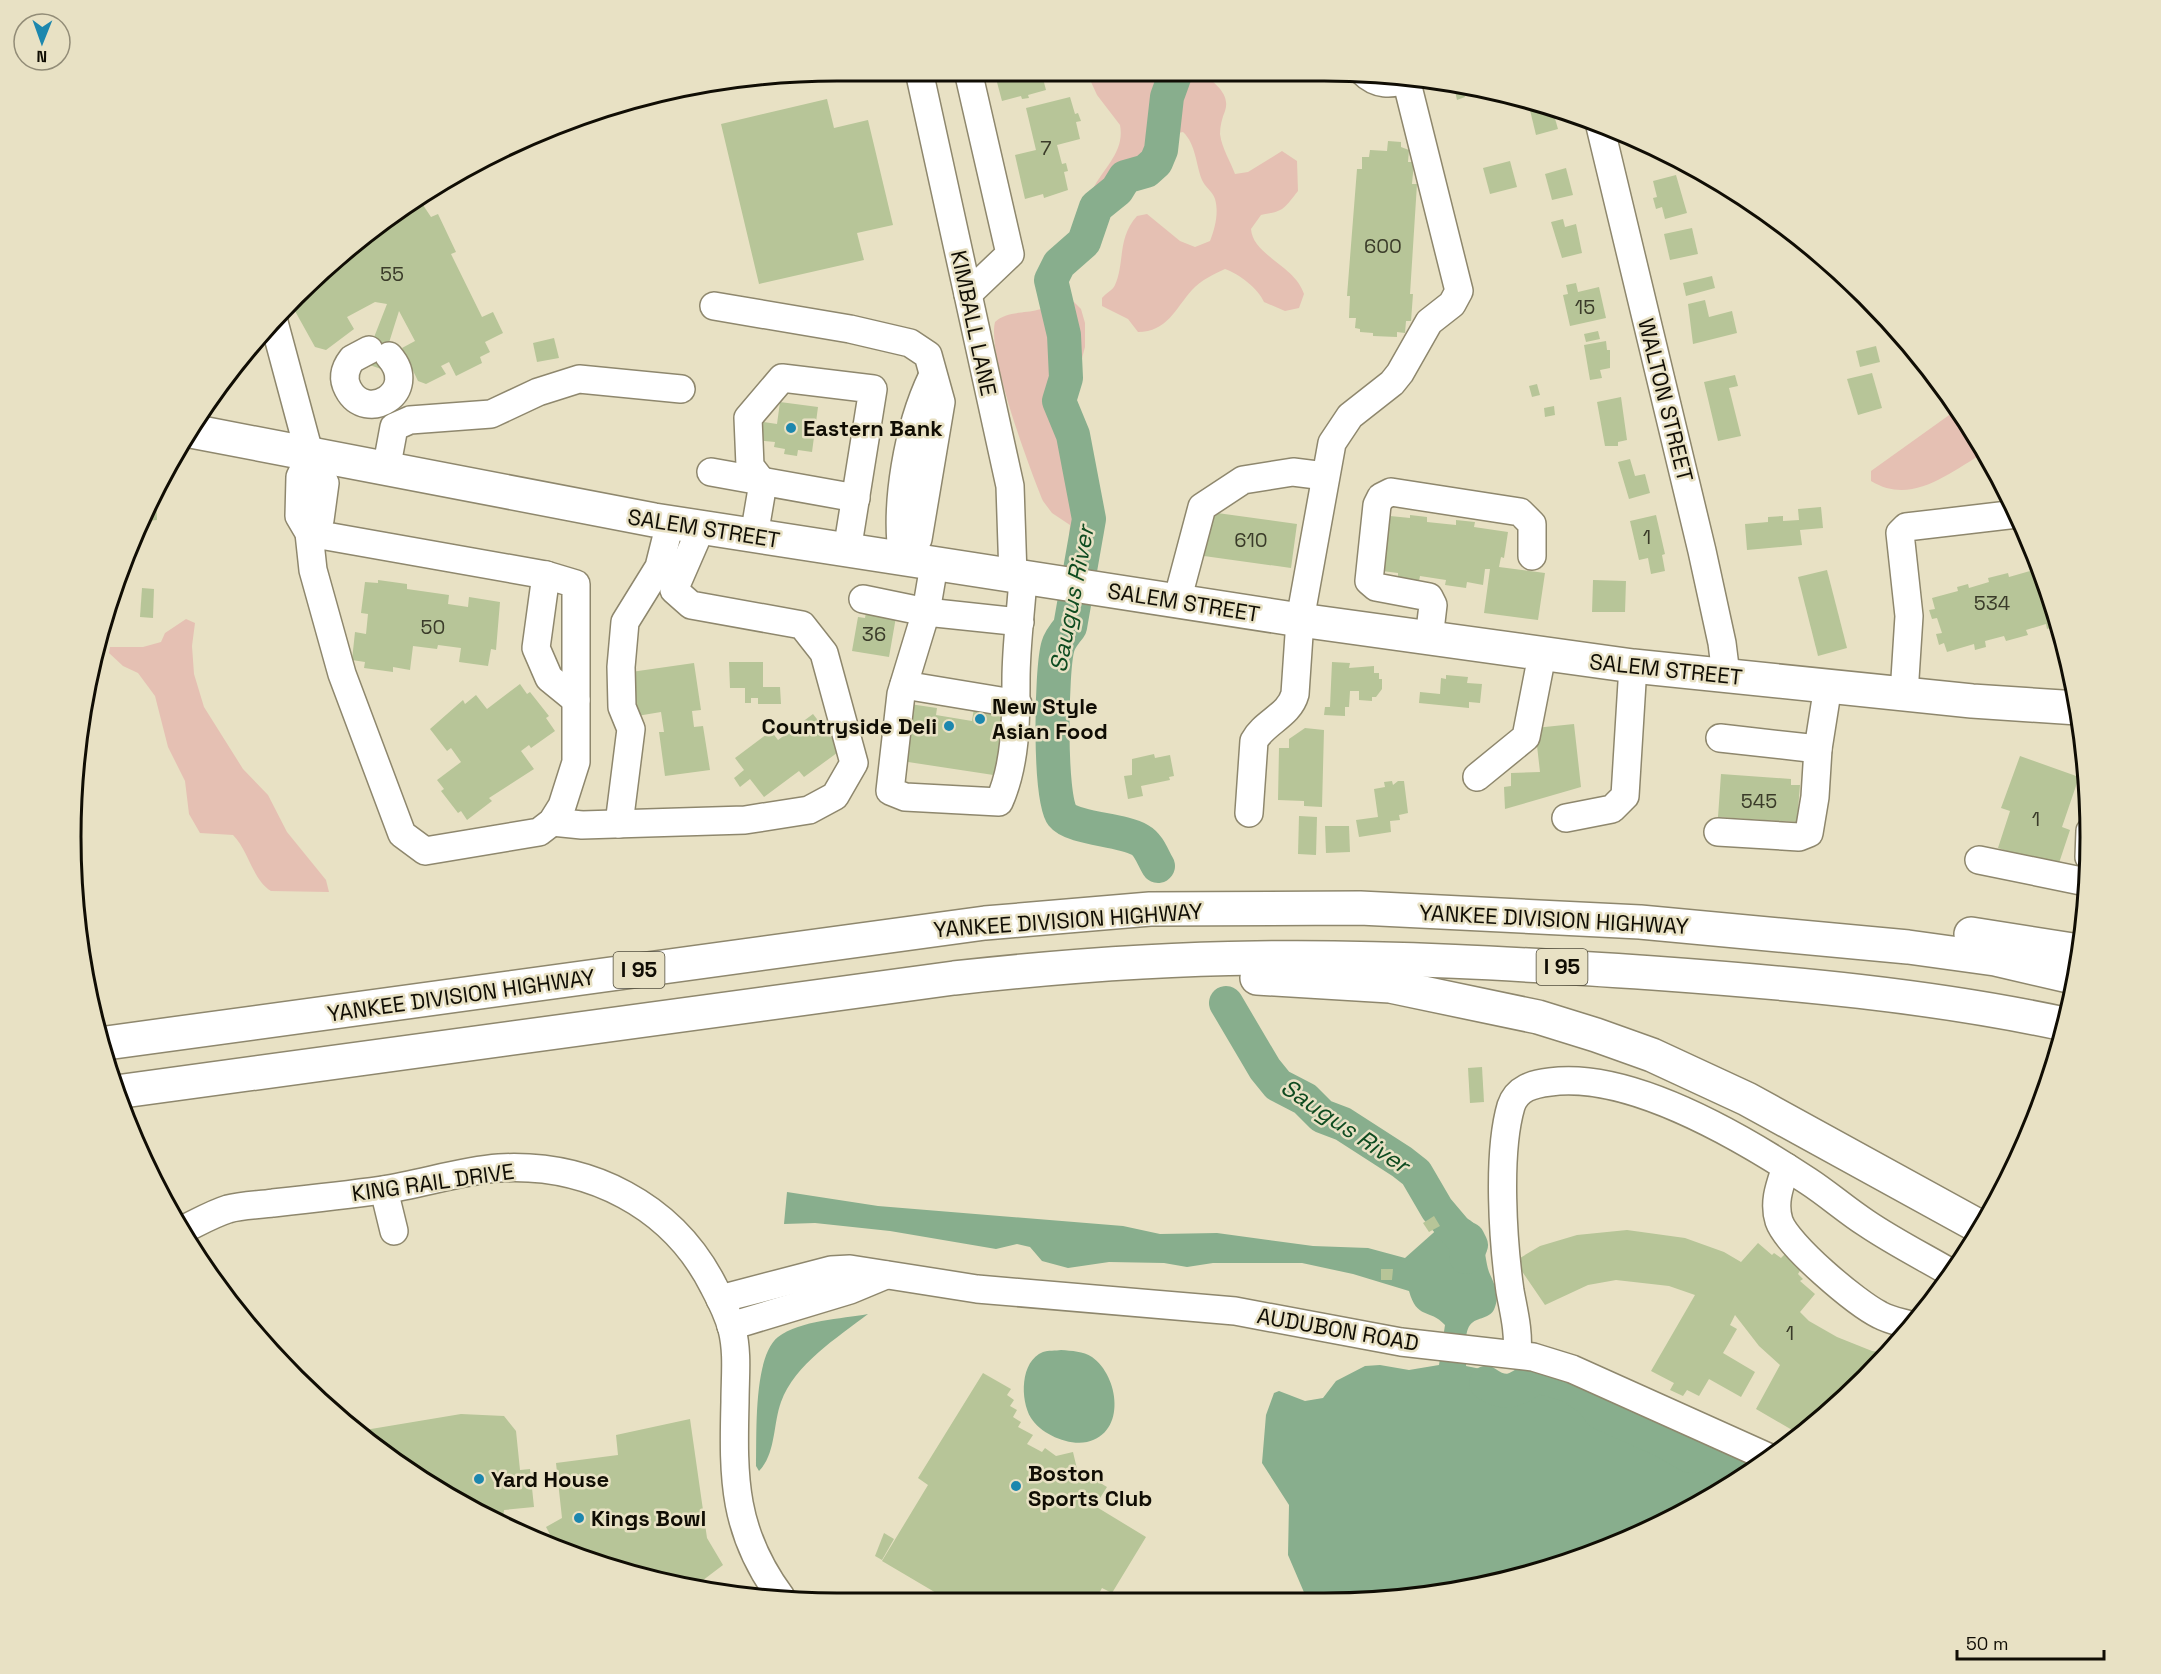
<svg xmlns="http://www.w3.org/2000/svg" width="2161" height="1674" font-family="'Space Grotesk',sans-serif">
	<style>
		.green { fill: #e5c0b3 }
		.water { fill: #88ae8d }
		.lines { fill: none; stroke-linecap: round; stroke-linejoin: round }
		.river { stroke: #88ae8d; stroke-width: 34 }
		.building { fill: #b7c598 }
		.minor-casing { stroke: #8e876d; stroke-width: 30 }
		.major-casing { stroke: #8e876d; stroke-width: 36 }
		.highway-casing { stroke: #8e876d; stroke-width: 36 }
		.minor { stroke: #fff; stroke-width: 27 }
		.major { stroke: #fff; stroke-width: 33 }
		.highway { stroke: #fff; stroke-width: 33 }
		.poi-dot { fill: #1c87ae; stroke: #e8e1c4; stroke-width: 2 }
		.labels { text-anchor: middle; stroke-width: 5; stroke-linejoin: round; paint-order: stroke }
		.number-label { font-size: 20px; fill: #3a3b29 }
		.shield { fill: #e8e1c4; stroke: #514d3e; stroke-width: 1.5 }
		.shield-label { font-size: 21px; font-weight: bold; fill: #100d04 }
		.street-label { font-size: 22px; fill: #100d04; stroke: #e8e1c4 }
		.poi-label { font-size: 22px; font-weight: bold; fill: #100d04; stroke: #e8e1c4; text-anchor: start }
		.water-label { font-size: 24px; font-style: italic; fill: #0e4b20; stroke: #e8e1c4 }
		.rim { fill: none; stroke: #100d04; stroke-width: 3 }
	</style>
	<rect width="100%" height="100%" fill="#e8e1c4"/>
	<g class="green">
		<path d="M1086 71 1203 72C1213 83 1231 93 1225 111 1222 118 1220 126 1220 134 1222 149 1230 160 1235 174L1248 172 1282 151 1297 161 1298 191C1283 210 1284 211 1261 215L1251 229C1253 256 1295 265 1304 294L1299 308 1285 311 1264 302C1258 288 1239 274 1225 269 1214 274 1201 280 1192 290 1175 309 1167 332 1138 332L1128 319 1102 306V298C1106 293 1113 290 1115 285 1125 263 1117 238 1137 216L1147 214 1180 241 1195 247 1210 241C1215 228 1219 213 1215 199 1213 192 1205 187 1202 180 1196 165 1196 144 1183 132L1173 134 1146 184 1103 205 1093 197V189C1104 167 1125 152 1120 125L1097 95Z"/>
		<path d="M1054 298 1074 302 1081 309 1085 323V347L1076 381 1079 440 1094 487 1097 510 1104 523 1103 537 1069 536 1070 525 1052 513 1043 501C1029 467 987 354 995 322 1011 306 1043 319 1054 298Z"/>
		<path d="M1959 408 1984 453C1948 473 1912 506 1871 481V471Z"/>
		<path d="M186 619 195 623 192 646 194 674 204 707 243 769 268 795 287 832 326 880 329 892 271 891C252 879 249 851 233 835L200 833 189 814 185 781 168 747 155 696 138 673 123 666 109 653 110 647H143L161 642 165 633Z"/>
	</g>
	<g class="water">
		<path d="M787 1192 878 1206 1123 1226 1160 1234 1217 1233 1313 1246 1368 1248 1405 1258 1441 1226 1463 1217C1486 1224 1483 1253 1489 1272 1494 1284 1500 1293 1495 1307 1491 1320 1477 1316 1470 1325 1463 1334 1467 1356 1466 1366L1481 1369 1492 1378 1510 1376 1586 1397 1627 1419 1646 1424 1702 1458 1746 1476 1571 1563 1424 1597H1306L1288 1555 1289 1505 1262 1463 1266 1415 1274 1393 1279 1391 1305 1401 1323 1398 1336 1381 1365 1366 1380 1365 1409 1370 1439 1365 1445 1325C1429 1308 1417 1320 1409 1291L1353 1274 1302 1263H1213L1187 1267 1164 1263 1109 1262 1068 1268 1042 1261 1030 1247 1017 1244 996 1249 890 1231 815 1223 784 1224Z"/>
		<path d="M868 1314C837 1338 795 1364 781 1402 773 1424 776 1454 759 1471L756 1466C757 1435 753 1357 778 1337 801 1320 841 1319 868 1314Z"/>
		<path d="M1061 1350C1072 1351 1083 1351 1092 1357 1119 1376 1127 1433 1087 1442 1068 1446 1041 1434 1031 1418 1020 1400 1020 1361 1043 1352 1048 1350 1056 1351 1061 1350Z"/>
	</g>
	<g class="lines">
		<g class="river">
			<path d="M1158 866C1153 858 1149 845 1140 840 1121 829 1073 829 1062 815 1049 799 1051 669 1058 646 1060 639 1065 633 1070 627L1089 519 1073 435 1059 401 1066 378 1064 335 1051 280 1059 264 1084 242 1096 207 1117 190 1125 177 1146 171 1156 162 1161 150 1167 97 1176 72"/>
			<path d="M1226 1003 1265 1069 1278 1085 1305 1099 1322 1116 1343 1124 1402 1162 1416 1173 1437 1209 1459 1235 1468 1239 1471 1245 1466 1257"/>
			<path d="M1486 1383C1508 1398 1517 1389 1537 1376L1571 1386 1590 1399 1601 1413 1662 1440 1690 1456 1706 1454 1746 1476"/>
		</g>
	</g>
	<g class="building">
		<path d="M994 71H1041L1046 90 1028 95 1029 98 1022 99 1021 96 1002 101Z"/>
		<path d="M1454 87H1462L1465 97 1457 100Z"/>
		<path d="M1070 97 1075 114 1078 113 1081 121 1076 122 1080 139 1057 145 1062 164 1066 163 1068 171 1064 172 1068 190 1044 198 1043 194 1025 199 1015 155 1036 150 1026 108Z"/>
		<path d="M827 99 834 128 868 120 893 225 857 233 864 260 759 284 721 124Z"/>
		<path d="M1539 103 1552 108 1558 129 1536 135 1529 106Z"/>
		<path d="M1388 141 1401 142V147L1409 150 1408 162H1414L1412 184H1417L1410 294H1413L1411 321H1406L1405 333 1397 332V337L1373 336V333L1360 332V329L1355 328 1356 318H1349L1350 296H1347L1357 169H1362V157H1369L1370 150 1387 151Z"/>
		<path d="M1510 161 1517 187 1490 194 1483 168Z"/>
		<path d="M1566 168 1573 195 1552 200 1545 174Z"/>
		<path d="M1676 175 1687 213 1665 219 1662 207 1656 209 1653 198 1657 197 1653 181Z"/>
		<path d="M414 204 423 205 431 217 438 214 456 252 451 254 482 317 493 312 503 333 485 342 490 352 480 357 482 363 456 376 449 362 441 366 446 374 426 384 418 381 402 348 415 341 399 311 387 349 384 370 364 363 387 304 375 302 347 317 354 329 326 350 315 347 290 302 295 299V295Z"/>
		<path d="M1563 219 1565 227 1576 224 1582 253 1562 258 1551 222Z"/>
		<path d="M1692 228 1698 254 1670 260 1664 234Z"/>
		<path d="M1712 276 1715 288 1686 296 1683 283Z"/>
		<path d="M1576 283 1578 292 1599 287 1606 318 1570 326 1563 295 1568 294 1566 285Z"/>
		<path d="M1705 300 1709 317 1732 311 1737 333 1693 344 1688 304Z"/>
		<path d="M1598 331 1600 339 1586 342 1584 334Z"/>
		<path d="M554 338 559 358 537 362 533 343Z"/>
		<path d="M1606 341 1607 350H1610V368L1600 370 1602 378 1590 380 1584 345Z"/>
		<path d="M1876 346 1880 362 1860 367 1856 351Z"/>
		<path d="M1872 373 1882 408 1858 415 1847 379Z"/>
		<path d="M1735 375 1738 386 1729 388 1741 436 1718 441 1704 382Z"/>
		<path d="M1537 384 1540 395 1532 397 1529 386Z"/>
		<path d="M1621 397 1627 440 1618 442V446H1605L1597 402Z"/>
		<path d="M780 402 818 407 812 452 798 450 797 456 784 454 785 449 774 447 775 442 755 440 757 421 777 424Z"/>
		<path d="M1554 406 1555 415 1545 417 1544 408Z"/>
		<path d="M1630 459 1635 476 1645 474 1650 493 1629 499 1618 462Z"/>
		<path d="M156 495 157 520 146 521Z"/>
		<path d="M1821 507 1823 528 1800 530 1802 545 1747 550 1745 524 1768 522V517L1783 516V521L1799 520 1798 509Z"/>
		<path d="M1210 512 1297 524 1291 568 1204 556Z"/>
		<path d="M1410 515 1427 517V522L1456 525V520L1475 522 1474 527 1508 532 1504 558 1501 557 1499 567 1545 573 1538 620 1484 613 1490 569H1485L1483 585 1467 582 1466 588 1445 585 1446 580 1420 576 1419 581 1398 578V573L1382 571 1390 516 1410 518Z"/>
		<path d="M1656 515 1665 554 1662 555 1665 571 1651 574 1648 558 1639 560 1630 521Z"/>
		<path d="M2038 563 2057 626 2047 629 2046 624 2026 630 2028 635 2006 641 2004 636 1985 641 1986 647 1975 650 1974 644 1947 652 1944 643 1939 645 1936 634 1942 633 1937 618 1932 619 1929 610 1935 609 1932 598 1958 591 1957 587 1968 584 1969 588 1989 582 1988 578 2008 573 2009 577 2030 571 2028 566Z"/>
		<path d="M1827 570 1847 648 1818 656 1798 577Z"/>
		<path d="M378 580 407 584V589L449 595 448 604 468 607 469 597 500 602 496 650 491 649 488 666 459 662 461 648 438 645 437 649 413 646 410 670 393 667V672L364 668 365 662 352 660 355 632 366 634 368 614 361 613 365 582 378 583Z"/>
		<path d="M1593 580 1626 581 1625 612H1592Z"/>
		<path d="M142 588 154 589 153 618 140 617Z"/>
		<path d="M866 612 896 617 889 657 852 651 858 617 865 618Z"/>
		<path d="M729 662H763V687H780L781 704H758V698H751V703H745V688H730Z"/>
		<path d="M1332 662 1350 663 1349 668 1374 666V673H1379V679H1382V689L1376 697H1372V701L1359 700V691H1350L1349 707H1345V716L1324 715 1325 707H1330Z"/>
		<path d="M694 663 701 710 692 711 694 727 703 726 710 770 665 776 659 732H664L661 712 637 716 631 672Z"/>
		<path d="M1446 675 1468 677 1467 683 1482 684 1480 703 1469 702V708L1419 703 1420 692 1440 694 1441 678 1446 679Z"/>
		<path d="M520 684 527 694 530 692 549 716 546 718 555 731 531 748 529 745 521 751 534 769 489 798 492 801 467 820 461 811 458 813 441 791 444 789 437 780 461 762 451 748 447 751 430 729 463 700 465 704 476 695 487 709Z"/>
		<path d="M903 703 937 708 936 715 972 721 974 708 1009 713 1000 776 895 760Z"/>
		<path d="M813 714 841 750 804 777 799 771 764 797 750 779 740 787 734 778 744 770 735 758 771 731 778 740Z"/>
		<path d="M1574 724 1581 787 1505 809 1504 787 1511 786V773L1540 772 1535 728Z"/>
		<path d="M1305 728 1324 730 1322 807 1304 806V801L1278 800 1279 748H1289V739Z"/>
		<path d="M1154 754 1155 758 1170 755 1174 776 1169 777 1170 780 1141 786 1143 796 1128 799 1124 776 1132 775V759Z"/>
		<path d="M2020 756 2079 777 2062 827 2070 830 2057 869 1998 848 2010 811 2001 808Z"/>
		<path d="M1721 774 1791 779V785H1800L1797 822 1718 817Z"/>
		<path d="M1392 781 1393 785 1398 781H1404L1408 813 1399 815 1400 820 1390 821 1391 832 1359 837 1356 820 1378 817 1374 789 1385 787 1384 782Z"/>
		<path d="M1299 816 1317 817 1316 855 1298 854Z"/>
		<path d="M1325 826H1349L1350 852 1326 853Z"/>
		<path d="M1482 1067 1484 1102 1470 1103 1468 1068Z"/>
		<path d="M1434 1216 1440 1226 1429 1232 1423 1223Z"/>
		<path d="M1627 1230 1685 1238 1724 1252 1741 1262 1758 1243 1772 1255 1774 1253 1781 1258 1785 1254 1801 1269 1798 1274 1803 1279 1800 1281 1815 1294 1800 1312 1809 1321 1837 1337 1872 1351 1887 1353 1866 1379 1799 1434 1756 1409 1780 1365 1759 1346 1735 1315 1730 1325 1737 1329 1723 1353 1755 1372 1741 1397 1709 1379 1699 1396 1687 1390 1683 1396 1670 1390 1674 1383 1651 1371 1695 1295 1669 1286 1616 1280 1588 1285 1545 1305 1515 1261 1540 1246 1577 1235Z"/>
		<path d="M1381 1269H1393L1392 1280H1381Z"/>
		<path d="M983 1373 1011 1389 1007 1395 1014 1400 1010 1406 1017 1410 1013 1417 1021 1422 1018 1427 1033 1435 1027 1444 1042 1452 1045 1448 1056 1456 1073 1452 1077 1469 1107 1487 1095 1506 1146 1537 1112 1593 1102 1588 1097 1597H943L882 1561 928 1485 918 1478Z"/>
		<path d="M461 1414 504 1416 516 1431 520 1470 530 1469 534 1507 504 1510 503 1518H500L411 1475 359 1431Z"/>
		<path d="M690 1419 707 1538 723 1565 694 1587 590 1563 556 1546 546 1527 562 1518 556 1463 618 1455 616 1435Z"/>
		<path d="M884 1533 894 1539 882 1560 875 1556Z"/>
	</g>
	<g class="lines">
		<defs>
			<g id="minor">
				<path d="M919 71 1010 486 1013 576"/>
				<path d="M968 71 1010 254 968 294"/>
				<path d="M1363 72C1376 85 1392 86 1408 78"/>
				<path d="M1600 126 1702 551 1722 643 1726 675"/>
				<path d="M714 306 850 329 910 343 928 355 941 402 918 539 903 560"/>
				<path d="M274 322 310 456 325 483 320 520 309 533"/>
				<path d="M369 350 352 359C345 368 342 378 348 389 366 424 421 392 389 356"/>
				<path d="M386 470 394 427 410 420 491 414 538 392 579 379 681 389"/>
				<path d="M711 472 856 498"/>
				<path d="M309 533 546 575 576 584V762L562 806 552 822 539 832 425 851 402 834 342 674 313 570 309 533 299 516 300 477 310 456"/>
				<path d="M754 536 763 483 750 466 748 418 782 378 873 389 847 551"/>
				<path d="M903 560C894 505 908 427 932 377"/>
				<path d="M934 565 926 612 901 694 890 791 905 797 999 802C1016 764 1016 720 1016 680 1016 646 1021 611 1023 578"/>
				<path d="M546 575 536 648 549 678 576 700"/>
				<path d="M863 599 926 612 1020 622"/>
				<path d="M1177 601 1202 507 1243 480 1293 472 1325 476"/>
				<path d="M1429 639 1433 605 1429 597 1376 587 1369 581 1377 505 1381 497 1391 492 1520 512 1532 524V556"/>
				<path d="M904 685 1018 704"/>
				<path d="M1904 694 1909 616 1900 533 1906 527 2017 514"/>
				<path d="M1720 738 1818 749"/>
				<path d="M1477 777 1526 737 1542 655"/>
				<path d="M1249 813 1254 741C1264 722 1289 716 1295 694L1300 620 1332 443 1350 416 1392 383 1400 373 1429 322 1452 304 1459 291 1406 79"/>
				<path d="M1566 818 1612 809 1625 796 1633 666"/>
				<path d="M552 822 582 825 745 820 809 810 835 796 854 763 824 653 802 625 691 605 674 590 701 528"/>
				<path d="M619 824 631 729 622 707 621 667 625 622 659 567 670 523"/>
				<path d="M1718 832 1799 837 1809 833 1815 797 1818 749 1828 686"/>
				<path d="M2089 857 2090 831"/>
				<path d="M1979 860 2086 882"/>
				<path d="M1786 1167C1780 1185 1773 1202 1779 1221 1787 1245 1856 1303 1880 1315 1889 1320 1900 1322 1910 1325"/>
				<path d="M384 1190 394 1231"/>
				<path d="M182 1230C197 1223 212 1214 228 1209 242 1205 259 1205 273 1203 310 1199 346 1195 382 1190 422 1184 459 1171 499 1168 589 1163 673 1205 714 1287 721 1300 728 1314 732 1329 738 1353 735 1377 735 1402 733 1479 733 1532 781 1597"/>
				<path d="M720 1299 831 1270 850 1269 977 1289 1235 1311 1401 1342 1533 1357 1572 1369 1770 1458"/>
				<path d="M731 1326 850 1290 886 1275"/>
				<path d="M1517 1354C1519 1331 1514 1313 1510 1291 1503 1242 1497 1154 1511 1106 1517 1088 1533 1084 1550 1082 1630 1071 1743 1138 1808 1181 1828 1194 1846 1210 1866 1223 1894 1242 1924 1257 1953 1274"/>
			</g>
			<path id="major" d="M191 431 654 520 1300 620 1633 666 1972 701 2078 708"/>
			<g id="highway">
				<path d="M1971 934 2079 951"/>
				<path d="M1257 978 1390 986 1538 1017 1596 1035 1652 1055 1747 1099 1980 1227"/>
				<path d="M99 1044 985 923 1150 909 1360 908 1640 922 1908 947 1995 959 2077 978"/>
				<path d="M116 1092 954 978C1054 967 1155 959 1256 958 1388 956 1521 964 1653 973 1791 983 1929 995 2064 1024"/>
			</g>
		</defs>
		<use href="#minor" class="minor-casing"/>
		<use href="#major" class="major-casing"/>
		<use href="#highway" class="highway-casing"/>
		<use href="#minor" class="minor"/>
		<use href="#major" class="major"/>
		<use href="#highway" class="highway"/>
	</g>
	<g class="poi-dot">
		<circle cx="791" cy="428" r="6"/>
		<circle cx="980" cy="719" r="6"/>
		<circle cx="949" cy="726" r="6"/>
		<circle cx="479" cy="1479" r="6"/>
		<circle cx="1016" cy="1486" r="6"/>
		<circle cx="579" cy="1518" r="6"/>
	</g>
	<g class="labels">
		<g class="number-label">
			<text x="1046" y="155">7</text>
			<text x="1383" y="253">600</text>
			<text x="392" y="281">55</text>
			<text x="1585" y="314">15</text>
			<text x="1647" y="544">1</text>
			<text x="1251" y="547">610</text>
			<text x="1992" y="610">534</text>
			<text x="433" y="634">50</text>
			<text x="874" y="641">36</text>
			<text x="1759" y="808">545</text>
			<text x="2036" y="826">1</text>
			<text x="1790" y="1340">1</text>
		</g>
		<g class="shield">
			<rect x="1536.5" y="949" width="51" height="36" rx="4.5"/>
			<rect x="613.5" y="952" width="51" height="36" rx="4.5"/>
		</g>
		<g class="shield-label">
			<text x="1562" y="974">I 95</text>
			<text x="639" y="977">I 95</text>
		</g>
		<g class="street-label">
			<text transform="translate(974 323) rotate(78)" y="8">KIMBALL LANE</text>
			<text transform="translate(1666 400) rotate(76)" y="8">WALTON STREET</text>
			<text transform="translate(704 528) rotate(9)" y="8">SALEM STREET</text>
			<text transform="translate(1184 602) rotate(9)" y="8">SALEM STREET</text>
			<text transform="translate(1666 669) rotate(6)" y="8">SALEM STREET</text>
			<text transform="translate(1554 919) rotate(3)" y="8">YANKEE DIVISION HIGHWAY</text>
			<text transform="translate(1068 920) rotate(-4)" y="8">YANKEE DIVISION HIGHWAY</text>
			<text transform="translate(461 995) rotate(-8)" y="8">YANKEE DIVISION HIGHWAY</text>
			<text transform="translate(433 1182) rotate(-8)" y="8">KING RAIL DRIVE</text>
			<text transform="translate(1338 1329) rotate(10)" y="8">AUDUBON ROAD</text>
		</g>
		<g class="poi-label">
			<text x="803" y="436">Eastern Bank</text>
			<text x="992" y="714">New Style<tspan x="992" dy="25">Asian Food</tspan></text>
			<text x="937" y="734" text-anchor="end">Countryside Deli</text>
			<text x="1028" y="1481">Boston<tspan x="1028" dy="25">Sports Club</tspan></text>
			<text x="491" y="1487">Yard House</text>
			<text x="591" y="1526">Kings Bowl</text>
		</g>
		<g class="water-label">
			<text transform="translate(1072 599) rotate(-79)" y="8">Saugus River</text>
			<text transform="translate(1345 1126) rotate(34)" y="8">Saugus River</text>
		</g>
	</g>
	<path d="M0 0H2161V1674H0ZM837 81H1324A756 756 0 0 1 2080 837V837A756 756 0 0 1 1324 1593H837A756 756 0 0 1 81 837V837A756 756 0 0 1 837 81Z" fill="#e8e1c4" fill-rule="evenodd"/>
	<path class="rim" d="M837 81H1324A756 756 0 0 1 2080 837V837A756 756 0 0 1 1324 1593H837A756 756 0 0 1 81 837V837A756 756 0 0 1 837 81Z"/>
	<g transform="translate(42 42) rotate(181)"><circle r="28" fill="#e8e1c4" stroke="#928c77" stroke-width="1.5"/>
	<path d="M0-4.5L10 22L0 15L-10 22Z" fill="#1c87ae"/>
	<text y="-9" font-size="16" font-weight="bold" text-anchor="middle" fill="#100d04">N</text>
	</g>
	<path d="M1957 1650v9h147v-9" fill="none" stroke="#100d04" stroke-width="3"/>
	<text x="1966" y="1650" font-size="18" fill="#100d04" stroke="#e8e1c4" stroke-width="4.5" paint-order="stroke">50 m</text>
</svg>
